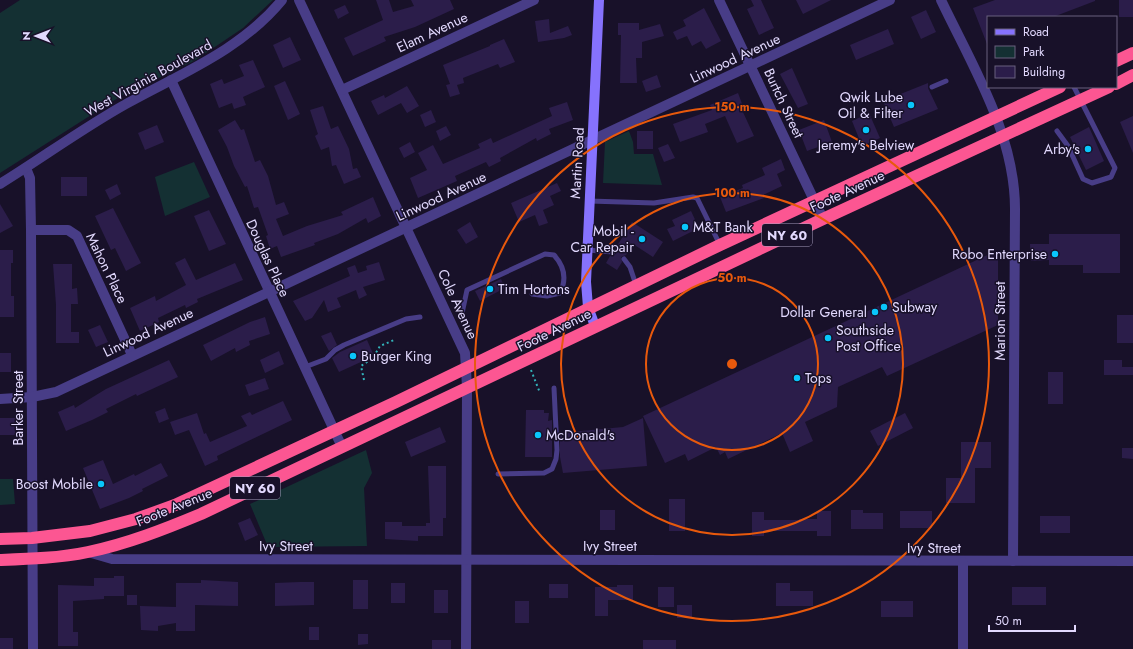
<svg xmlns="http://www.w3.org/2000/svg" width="1133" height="649" font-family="Jost,sans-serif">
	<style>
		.green { fill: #143033 }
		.building { fill: #2b1d4a }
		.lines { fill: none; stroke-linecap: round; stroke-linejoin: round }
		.path { stroke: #32b2b9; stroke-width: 2; stroke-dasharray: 2 3; stroke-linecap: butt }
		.lane { stroke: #483d87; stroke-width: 5 }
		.street { stroke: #483d87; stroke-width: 10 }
		.secondary { stroke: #8672fd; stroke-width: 10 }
		.highway { stroke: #fc5692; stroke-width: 12 }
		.ring { fill: none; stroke: #e8590c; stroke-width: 2 }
		.poi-dot { fill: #09c6fb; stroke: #181129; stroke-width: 1.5 }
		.labels { text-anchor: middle; stroke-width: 3; stroke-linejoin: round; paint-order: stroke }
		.shield { fill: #181129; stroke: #a59dbe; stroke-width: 1 }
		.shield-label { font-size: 13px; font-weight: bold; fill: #e2d9fe }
		.street-label { font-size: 14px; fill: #e2d9fe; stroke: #181129 }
		.poi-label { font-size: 14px; fill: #e2d9fe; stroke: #181129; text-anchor: start }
		.centre { fill: #e8590c; stroke: #181129; stroke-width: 2 }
		.ring-label { font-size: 12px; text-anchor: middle; font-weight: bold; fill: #e8590c; stroke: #181129; stroke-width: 3; stroke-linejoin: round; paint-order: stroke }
	</style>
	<rect width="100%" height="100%" fill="#181129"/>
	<g class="green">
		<path d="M20 0H273L243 28 194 61 121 96 0 173V13Z"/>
		<path d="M629 131 633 142 634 154H653L662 185 603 183 605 142Z"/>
		<path d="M194 162 210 197 165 216 155 177Z"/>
		<path d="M366 450 372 473 364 488 367 546 268 547 250 504Z"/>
		<path d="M0 479H13L15 504 0 505Z"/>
	</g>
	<g class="building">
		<path d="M376 0H389L393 12 414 6 411 0H450L454 9 415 27 384 37 386 41 353 56 344 38 383 20Z"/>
		<path d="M751 0H761L774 28 759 35 747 9 754 6Z"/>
		<path d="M796 0H831L803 14Z"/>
		<path d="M995 0H1095V1L1053 17H988L987 44 973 8Z"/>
		<rect x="1119" y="0" width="14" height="17"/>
		<path d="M345 5 349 13 338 19 334 10Z"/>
		<path d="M704 8 721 41 706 49 701 41 692 46 687 36 677 40 673 32 686 26 683 20Z"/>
		<path d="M926 10 936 32 921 39 911 17Z"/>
		<path d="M549 19 550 33 568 26 572 35 564 38 538 42 535 21Z"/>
		<path d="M618 23H639V30L660 24 664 36 642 42V58H636L637 83H620L621 35H618Z"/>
		<path d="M888 29 894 44 856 60 850 45Z"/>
		<path d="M290 37 301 60 283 68 273 45Z"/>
		<path d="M504 39 515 62 500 68 498 64 463 78 464 83 457 85 460 94 450 97 446 85 450 84 443 65 490 46V45Z"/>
		<path d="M253 60 265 87 243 97 246 105 234 109 232 103 219 108 210 84 222 79 224 84 244 76 239 65Z"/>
		<path d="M792 68 808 104 798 108 780 74Z"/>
		<path d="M657 75 661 87 646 92 642 81Z"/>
		<path d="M285 81 300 114 288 120 274 86Z"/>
		<path d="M928 83V88L938 109 894 127 883 101Z"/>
		<path d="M407 86 419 106 407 113 401 103 378 115 371 101 384 95 385 98Z"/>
		<path d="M738 93 744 109 742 110 754 136 737 143 725 116 705 124 708 132 680 142 673 124 712 110 710 105Z"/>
		<path d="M567 102 573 120 549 129 551 134 537 141 536 138 500 158 501 161 489 167 486 162 455 176 457 181 418 198 410 178 427 170 418 153 433 145 443 164 480 148 478 144 491 138 493 143 552 116 549 108Z"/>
		<path d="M323 106 331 129 338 126 349 149 353 169 357 168 361 177 344 184 336 165 332 166 329 147 321 150 315 136 318 134 310 110Z"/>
		<path d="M431 110 436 122 425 127 420 115Z"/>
		<path d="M869 113 880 138 862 146 852 121Z"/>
		<path d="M1133 116V153L1120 122Z"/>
		<path d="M235 120 241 130 244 129 255 162 260 160 268 176 276 205 284 202 289 214 276 219 283 236 307 226 343 215 341 212 373 197 381 216 368 223 366 218 338 234 314 243 315 245 281 257 277 246 270 249 266 236 268 235 258 207 254 208 247 186 245 187 234 166 227 147 218 130Z"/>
		<path d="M824 120 832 142 807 151 799 130Z"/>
		<path d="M157 125 164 142 145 150 138 133Z"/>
		<path d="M446 126 451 135 440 141 436 131Z"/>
		<path d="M1089 127 1104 161 1086 170 1070 137Z"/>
		<rect x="637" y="131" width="16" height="18"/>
		<path d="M410 142 415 152 404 158 399 148Z"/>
		<path d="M668 144 675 158 664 162 658 148Z"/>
		<path d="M781 159 785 170 777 174 782 186 763 195 764 198 726 212 720 197 743 188 742 185 765 175 762 168Z"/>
		<rect x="61" y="177" width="26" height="19"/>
		<path d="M557 183 561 191 550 196 554 205 543 210 548 223 539 226 535 215 519 222 511 203Z"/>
		<path d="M117 184 121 194 110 200 105 190Z"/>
		<path d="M0 204 13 226 0 233Z"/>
		<path d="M113 208 141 263 126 271 115 248 111 250 95 216Z"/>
		<path d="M209 210 226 244 209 251 194 216Z"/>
		<path d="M691 211 699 228 673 241 667 229 675 226 672 220Z"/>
		<path d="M470 222 478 237 466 244 457 230Z"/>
		<path d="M632 222 663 242 653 257 633 244 626 255 621 257 622 262 617 270 606 263 610 256 616 254 615 249Z"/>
		<path d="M1049 234H1120V273H1083V265H1049V260L1031 261 1030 244H1049Z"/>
		<path d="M0 250H13V263H11V296H14V317H0Z"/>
		<path d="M996 251 998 257V325L887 376 882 367 838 387 837 407 805 422 813 441 790 452 782 433 728 459 725 452 720 455 716 447 688 461 685 454 665 463 643 416Z"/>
		<path d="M185 258 196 280 235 263 243 280 197 299 198 302 186 308 185 305 158 318 159 322 140 331 130 308 155 296 156 301 186 285 175 263Z"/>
		<path d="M379 262 385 280 363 287 367 295 359 299 356 290 337 298 341 307 328 312 324 300 312 318 305 321 293 301 350 276 347 268 355 265 358 273 367 270 366 266Z"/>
		<path d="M53 264H72V289L77 288 78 304H71V332H79V343H56V305Z"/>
		<path d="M501 279 505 288 480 301 475 291Z"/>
		<rect x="1117" y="315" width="16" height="28"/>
		<path d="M265 317 270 334 249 341 250 345 236 352 235 348 211 361 203 345 250 322Z"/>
		<path d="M100 325 108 342 96 347 88 330Z"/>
		<path d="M331 332 337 345 329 351 321 336Z"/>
		<path d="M367 340 374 356 339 372 332 358 340 352Z"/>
		<path d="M279 351 284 364 265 373 260 360Z"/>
		<rect x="0" y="353" width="11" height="19"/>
		<path d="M169 360 178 377 137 396 136 394 106 409 108 412 92 420 66 431 58 412 74 405 75 408 106 389Z"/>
		<path d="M1104 360H1122V367H1133V375H1104Z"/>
		<rect x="1048" y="372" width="15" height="32"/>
		<path d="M265 378 269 389 249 396 245 385Z"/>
		<path d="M283 401 292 420 217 456 218 460 205 466 189 430 175 435 170 422 197 413 204 434 206 433 210 442 247 426 241 416 250 412 252 415Z"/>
		<path d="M165 408 169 419 159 423 155 412Z"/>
		<path d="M526 410H544V413H549L548 421 552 420V457H525Z"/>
		<path d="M905 413 913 428 878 446 870 431Z"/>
		<rect x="0" y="418" width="15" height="17"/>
		<path d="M643 418 647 466 563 473 560 457V433L623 427Z"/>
		<path d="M440 427 446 442 411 457 405 442Z"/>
		<path d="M961 442H991V468H975V503H946V478H961Z"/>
		<path d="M1122 448H1133V459L1122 458Z"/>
		<path d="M103 460 113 484 134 474 135 476 161 463 168 476 142 489 143 491 129 498 100 509 83 468Z"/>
		<path d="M428 466H446V518H443V536H418V541L385 539V522H402V526H426V523H430Z"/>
		<rect x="669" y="499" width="16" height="32"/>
		<rect x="600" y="510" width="15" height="20"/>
		<path d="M851 510H863V513H883V529H851Z"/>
		<path d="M817 511H831V536H817V531H764V536H752V512H764V520H799V519H817Z"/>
		<rect x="900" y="511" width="32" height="17"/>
		<rect x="1040" y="516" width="30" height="17"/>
		<path d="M250 518 258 535 245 541 238 523Z"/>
		<path d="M114 576H124V596H104V599L73 601V632H78V646H58V585L94 586V578H114Z"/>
		<path d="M201 580 238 582V606L195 605V631H176V623L158 626V631L141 630 140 606 176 607V583H201Z"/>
		<rect x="353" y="580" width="15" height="29"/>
		<path d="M300 582H314V605L275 606V583Z"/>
		<rect x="391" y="583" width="14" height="20"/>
		<path d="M776 583H790V591H813V606H776Z"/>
		<rect x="549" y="584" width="19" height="14"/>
		<path d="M617 585H633V600H608V616H595V587H617Z"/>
		<rect x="658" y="587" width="16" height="20"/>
		<rect x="1012" y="587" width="34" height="18"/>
		<rect x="434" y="590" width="14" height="23"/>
		<rect x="127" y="595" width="10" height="10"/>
		<rect x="515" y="601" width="14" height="22"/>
		<rect x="881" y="601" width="32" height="16"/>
		<rect x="677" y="605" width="15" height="13"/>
		<rect x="309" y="627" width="10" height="13"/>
		<path d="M358 634H368V644L358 645Z"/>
		<rect x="0" y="638" width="13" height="11"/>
		<rect x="432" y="640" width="19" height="9"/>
		<rect x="643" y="640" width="33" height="9"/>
	</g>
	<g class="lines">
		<g class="path">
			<path d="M531 370 540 393"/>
			<path d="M364 380 361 366 373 358 380 346 394 340"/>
		</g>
		<g class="lane">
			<path d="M932 87 946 81"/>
			<path d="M1057 131 1068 146 1083 179 1092 183 1111 177 1115 168 1074 87"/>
			<path d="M589 201 654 203 693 197 697 198 720 245"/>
			<path d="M587 250 613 252"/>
			<path d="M624 259 630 267 636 285"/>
			<path d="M461 318 467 290 545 254 554 255C564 266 567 279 560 293L547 296 532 294"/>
			<path d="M305 367 326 359 335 350 344 345 406 319 420 317"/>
			<path d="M498 474 544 473 552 469 556 459 557 450 554 388"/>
		</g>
		<g class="street">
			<path d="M299 0 465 353 467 387 466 649"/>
			<path d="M719 0 823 219"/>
			<path d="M941 0C972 65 1015 134 1015 209L1013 561"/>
			<path d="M171 80 342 447"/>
			<path d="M342 90 534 0"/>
			<path d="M26 168 30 178 31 230 33 649"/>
			<path d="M0 184C42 158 83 128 126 104 182 73 241 50 282 0"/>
			<path d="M31 230H68L77 236 132 355"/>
			<path d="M0 399 32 397 56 392 890 0"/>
			<path d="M88 552 112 559 1133 561"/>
			<path d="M963 562V649"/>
		</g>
		<path class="secondary" d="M595 326 588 307 586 282 599 0"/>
		<g class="highway">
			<path d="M1116 61 1133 53"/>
			<path d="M1116 84 1133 75"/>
			<path d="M0 539 32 538 90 531 136 519 175 505 396 402 720 245 1060 87"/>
			<path d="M0 560C29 559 60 558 88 552 127 544 165 529 201 514L823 219 1109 87"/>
		</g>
	</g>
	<g class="ring">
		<circle cx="732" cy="364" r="86"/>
		<circle cx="732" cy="364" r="171"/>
		<circle cx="732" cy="364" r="257"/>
	</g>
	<g class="poi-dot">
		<circle cx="911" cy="105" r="4"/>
		<circle cx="866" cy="130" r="4"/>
		<circle cx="1088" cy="149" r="4"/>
		<circle cx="685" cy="227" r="4"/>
		<circle cx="642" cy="239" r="4"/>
		<circle cx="1055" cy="254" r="4"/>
		<circle cx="490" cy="289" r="4"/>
		<circle cx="884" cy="307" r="4"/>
		<circle cx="875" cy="312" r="4"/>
		<circle cx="828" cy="338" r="4"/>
		<circle cx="353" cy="356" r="4"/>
		<circle cx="797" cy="378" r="4"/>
		<circle cx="538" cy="435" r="4"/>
		<circle cx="101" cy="484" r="4"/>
	</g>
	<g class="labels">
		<g class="shield">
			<rect x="762" y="224" width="50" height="22" rx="3"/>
			<rect x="230" y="477" width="50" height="22" rx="3"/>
		</g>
		<g class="shield-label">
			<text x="787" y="240">NY 60</text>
			<text x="255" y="493">NY 60</text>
		</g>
		<g class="street-label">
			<text transform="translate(432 32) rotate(-25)" y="5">Elam Avenue</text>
			<text transform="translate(735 58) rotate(-25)" y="5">Linwood Avenue</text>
			<text transform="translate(148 78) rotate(-29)" y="5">West Virginia Boulevard</text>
			<text transform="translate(784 103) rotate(65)" y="5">Burtch Street</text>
			<text transform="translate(577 163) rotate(-87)" y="5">Martin Road</text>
			<text transform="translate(847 191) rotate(-25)" y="5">Foote Avenue</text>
			<text transform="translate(441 196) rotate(-25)" y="5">Linwood Avenue</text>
			<text transform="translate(268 258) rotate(65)" y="5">Douglas Place</text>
			<text transform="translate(107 268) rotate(64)" y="5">Mahon Place</text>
			<text transform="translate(458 304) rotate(65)" y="5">Cole Avenue</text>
			<text transform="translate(1000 321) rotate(-90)" y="5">Marion Street</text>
			<text transform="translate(554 330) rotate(-26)" y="5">Foote Avenue</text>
			<text transform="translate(148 332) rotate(-25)" y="5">Linwood Avenue</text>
			<text transform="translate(18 408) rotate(-90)" y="5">Barker Street</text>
			<text transform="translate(174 507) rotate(-22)" y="5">Foote Avenue</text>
			<text x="286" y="551">Ivy Street</text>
			<text x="610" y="551">Ivy Street</text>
			<text x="934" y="553">Ivy Street</text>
		</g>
		<g class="poi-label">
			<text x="903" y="102" text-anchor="end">Qwik Lube<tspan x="903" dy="16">Oil &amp; Filter</tspan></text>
			<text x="866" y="150" text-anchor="middle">Jeremy's Belview</text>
			<text x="1080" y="154" text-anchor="end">Arby's</text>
			<text x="693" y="232">M&amp;T Bank</text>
			<text x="634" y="236" text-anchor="end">Mobil -<tspan x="634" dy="16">Car Repair</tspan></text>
			<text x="1047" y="259" text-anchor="end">Robo Enterprise</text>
			<text x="498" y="294">Tim Hortons</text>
			<text x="892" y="312">Subway</text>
			<text x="867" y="317" text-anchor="end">Dollar General</text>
			<text x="836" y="335">Southside<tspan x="836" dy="16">Post Office</tspan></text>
			<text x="361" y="361">Burger King</text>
			<text x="805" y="383">Tops</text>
			<text x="546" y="440">McDonald's</text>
			<text x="93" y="489" text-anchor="end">Boost Mobile</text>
		</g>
	</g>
	<circle cx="732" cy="364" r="6" class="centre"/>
	<g class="ring-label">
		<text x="732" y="111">150 m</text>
		<text x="732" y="197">100 m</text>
		<text x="732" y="282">50 m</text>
	</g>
	<rect x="987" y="16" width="130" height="72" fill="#181129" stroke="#69617e"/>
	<rect x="995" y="29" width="20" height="6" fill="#8672fd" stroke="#69617e"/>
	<text x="1023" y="36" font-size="12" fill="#e2d9fe">Road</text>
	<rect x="995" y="46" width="20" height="12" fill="#143033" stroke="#69617e"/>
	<text x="1023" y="56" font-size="12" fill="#e2d9fe">Park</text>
	<rect x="995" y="66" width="20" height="12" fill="#2b1d4a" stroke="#69617e"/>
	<text x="1023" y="76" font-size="12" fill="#e2d9fe">Building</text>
	<g transform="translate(36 36) rotate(270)" stroke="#181129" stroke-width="3" paint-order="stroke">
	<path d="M0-3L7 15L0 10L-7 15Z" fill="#e2d9fe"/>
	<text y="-6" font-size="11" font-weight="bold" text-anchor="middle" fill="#e2d9fe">N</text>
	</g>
	<path d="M989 625v6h86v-6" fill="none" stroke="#e2d9fe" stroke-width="2"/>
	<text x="995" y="625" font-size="12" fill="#e2d9fe" stroke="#181129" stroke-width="3" paint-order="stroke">50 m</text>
</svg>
